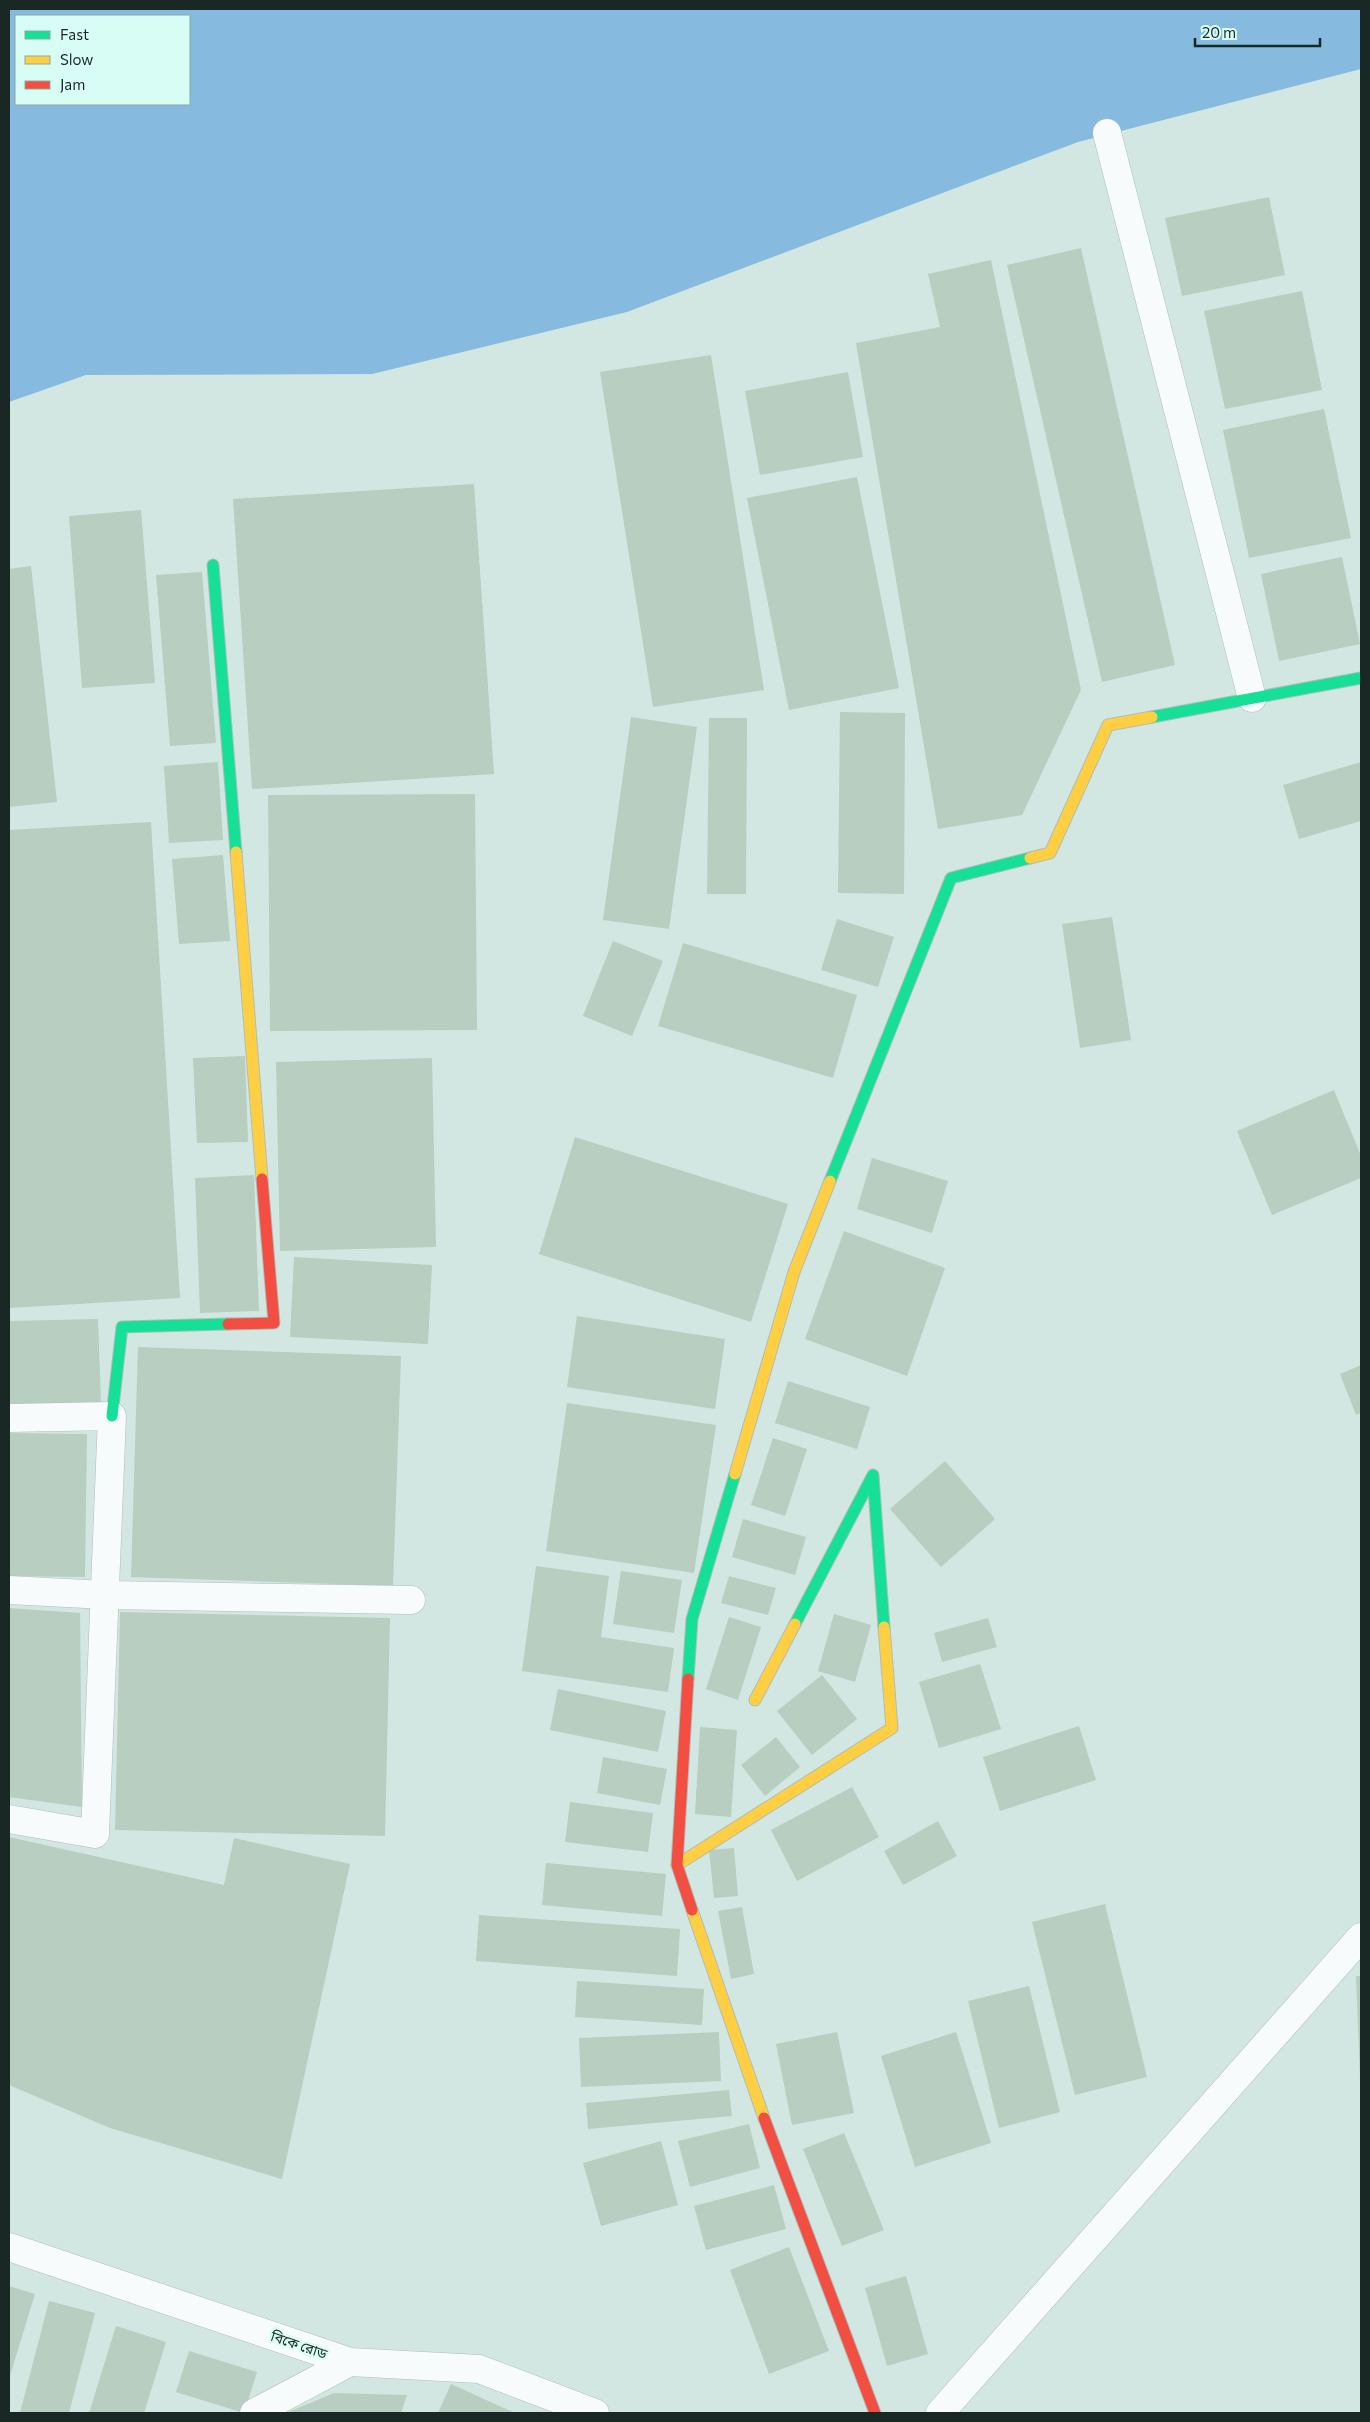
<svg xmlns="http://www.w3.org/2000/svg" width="1370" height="2422" font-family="Commissioner,'Noto Sans Bengali',sans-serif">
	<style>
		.water { fill: #86bade; fill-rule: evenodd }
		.building { fill: #b8cec0 }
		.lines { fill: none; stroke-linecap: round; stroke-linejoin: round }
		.street-casing { stroke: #aebeba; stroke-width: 29 }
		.fast-casing { stroke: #aebeba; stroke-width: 13 }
		.slow-casing { stroke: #aebeba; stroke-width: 13 }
		.jam-casing { stroke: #aebeba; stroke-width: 13 }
		.street { stroke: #f8fbfb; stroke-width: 28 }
		.fast { stroke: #16e098; stroke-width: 11 }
		.slow { stroke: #ffcf43; stroke-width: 11 }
		.jam { stroke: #f24e42; stroke-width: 11 }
		.labels { text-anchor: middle; stroke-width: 5; stroke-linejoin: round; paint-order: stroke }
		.street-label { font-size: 14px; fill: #1a2825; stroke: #d8fdf4 }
	</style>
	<rect width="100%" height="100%" fill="#d3e7e2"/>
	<path class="water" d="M9 9H1361V69L1078 142 627 312 372 374 86 375 9 402ZM16 16H189V104H16Z"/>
	<g class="building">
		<path d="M1269 197 1285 275 1182 296 1165 218Z"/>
		<path d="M1081 248 1175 665 1102 682 1007 265Z"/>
		<path d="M991 260 1081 690 1022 815 938 829 856 343 940 327 928 274Z"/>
		<path d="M1302 291 1322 390 1225 409 1204 311Z"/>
		<path d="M711 355 764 690 653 707 600 372Z"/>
		<path d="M848 372 863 457 760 475 745 391Z"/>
		<path d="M1324 409 1351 538 1249 558 1223 430Z"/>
		<path d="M857 477 899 688 789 710 747 498Z"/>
		<path d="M474 484 494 774 252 789 233 499Z"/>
		<path d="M141 510 155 683 82 688 69 516Z"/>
		<path d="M1342 557 1360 644 1279 661 1261 574Z"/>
		<path d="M31 566 57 802 9 807V569Z"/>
		<path d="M202 572 216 743 170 746 156 575Z"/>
		<path d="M840 712 905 713 904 894 838 893Z"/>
		<path d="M631 717 697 727 669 929 603 920Z"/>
		<path d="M709 718H747L746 894H707Z"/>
		<path d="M218 762 223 840 169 843 164 766Z"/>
		<path d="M1361 762V821L1299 839 1283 785Z"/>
		<path d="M475 794 477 1030 270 1031 268 795Z"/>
		<path d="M151 822 180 1298 9 1308V830Z"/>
		<path d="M223 855 230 941 179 944 172 859Z"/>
		<path d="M1112 917 1131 1040 1080 1048 1062 924Z"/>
		<path d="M837 919 894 937 878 987 821 970Z"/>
		<path d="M613 941 663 961 632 1036 583 1016Z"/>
		<path d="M683 943 857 995 833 1078 658 1026Z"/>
		<path d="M245 1056 248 1142 197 1143 193 1058Z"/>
		<path d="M432 1058 436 1247 280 1251 276 1062Z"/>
		<path d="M1334 1090 1361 1156V1178L1272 1215 1237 1131Z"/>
		<path d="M575 1137 788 1204 751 1322 539 1254Z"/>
		<path d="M872 1158 948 1181 932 1233 857 1209Z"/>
		<path d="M254 1175 259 1311 200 1313 195 1178Z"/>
		<path d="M844 1231 945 1268 907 1376 805 1339Z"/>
		<path d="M294 1257 432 1265 428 1344 290 1337Z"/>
		<path d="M577 1316 725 1339 715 1409 567 1387Z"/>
		<path d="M98 1319 101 1403 9 1405V1321Z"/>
		<path d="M138 1347 401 1356 393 1586 131 1577Z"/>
		<path d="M1361 1365V1413L1356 1415 1340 1374Z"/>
		<path d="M788 1381 870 1407 857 1449 775 1423Z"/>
		<path d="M567 1403 716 1425 694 1573 546 1551Z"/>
		<path d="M9 1433 87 1434 85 1577 9 1576Z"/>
		<path d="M773 1438 807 1449 785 1516 751 1505Z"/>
		<path d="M945 1461 995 1519 941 1567 890 1509Z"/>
		<path d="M743 1519 806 1537 795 1575 732 1557Z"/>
		<path d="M536 1566 609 1576 601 1637 674 1648 668 1692 522 1671Z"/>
		<path d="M621 1571 682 1580 674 1633 613 1624Z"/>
		<path d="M729 1576 776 1588 768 1615 721 1603Z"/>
		<path d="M9 1608 80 1613 82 1807 9 1797Z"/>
		<path d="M120 1612 390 1618 385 1836 115 1830Z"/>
		<path d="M834 1614 871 1625 855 1682 818 1671Z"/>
		<path d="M729 1617 761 1627 738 1700 706 1689Z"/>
		<path d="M988 1618 997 1647 942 1662 934 1633Z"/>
		<path d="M980 1664 1001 1729 939 1748 919 1682Z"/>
		<path d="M822 1675 857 1719 812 1755 777 1711Z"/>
		<path d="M558 1689 666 1711 658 1752 550 1730Z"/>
		<path d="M1079 1726 1096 1780 1000 1811 983 1757Z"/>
		<path d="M700 1727 737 1730 731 1817 695 1814Z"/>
		<path d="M776 1737 800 1767 765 1796 741 1765Z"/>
		<path d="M603 1757 667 1769 660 1805 597 1793Z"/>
		<path d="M852 1787 879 1837 797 1881 771 1830Z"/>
		<path d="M570 1802 653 1813 648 1852 565 1842Z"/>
		<path d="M938 1821 957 1856 903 1885 884 1851Z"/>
		<path d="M9 1837 224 1885 234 1838 350 1864 282 2179 110 2128 9 2085Z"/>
		<path d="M734 1848 738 1896 714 1898 709 1850Z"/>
		<path d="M546 1863 666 1874 662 1916 542 1905Z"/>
		<path d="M1105 1904 1147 2077 1075 2095 1032 1922Z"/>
		<path d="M742 1907 754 1974 731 1979 718 1911Z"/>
		<path d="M479 1915 680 1929 677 1976 476 1961Z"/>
		<path d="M1356 1976H1361V2078H1360Z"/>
		<path d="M577 1981 704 1989 702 2025 575 2017Z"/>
		<path d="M1029 1986 1060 2112 999 2128 968 2001Z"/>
		<path d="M719 2032 721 2081 581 2087 579 2038Z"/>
		<path d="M837 2032 854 2113 792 2125 776 2044Z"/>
		<path d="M956 2032 991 2143 915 2167 881 2056Z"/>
		<path d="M729 2090 732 2116 588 2129 586 2103Z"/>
		<path d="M749 2124 760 2168 690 2187 678 2141Z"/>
		<path d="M844 2133 884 2230 842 2246 803 2149Z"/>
		<path d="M661 2141 678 2205 601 2226 583 2163Z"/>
		<path d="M774 2185 786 2229 706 2250 694 2206Z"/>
		<path d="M789 2247 829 2351 769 2374 730 2270Z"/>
		<path d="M906 2276 928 2354 887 2366 865 2288Z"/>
		<path d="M9 2286 35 2294 9 2379Z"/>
		<path d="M49 2301 95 2313 69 2413H20Z"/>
		<path d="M116 2326 166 2342 144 2413H89Z"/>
		<path d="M189 2351 257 2372 244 2413 176 2392Z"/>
		<path d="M451 2384 515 2413H438Z"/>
		<path d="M334 2393 407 2395 401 2413H286Z"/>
	</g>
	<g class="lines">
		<defs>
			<g id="street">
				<path d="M1107 133 1252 698"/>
				<path d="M9 1418 112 1416 95 1834 9 1819"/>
				<path d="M9 1590 105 1595 411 1600"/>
				<path d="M9 2247 350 2362 479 2369 595 2413"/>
				<path d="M254 2413 350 2362"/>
				<path d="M940 2413 1361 1937"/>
			</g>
			<g id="fast">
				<path d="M213 565 236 852"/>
				<path d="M1152 717 1361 678"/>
				<path d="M830 1181 951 878 1030 858"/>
				<path d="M112 1416 122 1327 228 1324"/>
				<path d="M795 1624 873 1475 884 1627"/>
				<path d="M688 1679 692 1619 735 1474"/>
			</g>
			<g id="slow">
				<path d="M236 852 262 1179"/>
				<path d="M1030 858 1050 853 1108 725 1152 717"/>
				<path d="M735 1474 794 1272 830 1181"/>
				<path d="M755 1700 795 1624"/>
				<path d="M677 1865 892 1728 884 1627"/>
				<path d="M692 1910 764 2118"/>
			</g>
			<g id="jam">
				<path d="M228 1324 274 1323 262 1179"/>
				<path d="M688 1679 677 1865 692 1910"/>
				<path d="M764 2118 875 2413"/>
			</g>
		</defs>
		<use href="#street" class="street-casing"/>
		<use href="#fast" class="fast-casing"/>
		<use href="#slow" class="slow-casing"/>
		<use href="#jam" class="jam-casing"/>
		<use href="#street" class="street"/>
		<use href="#fast" class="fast"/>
		<use href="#slow" class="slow"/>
		<use href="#jam" class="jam"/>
	</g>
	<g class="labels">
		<g class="street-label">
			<text transform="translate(299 2345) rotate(19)" y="5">বিকে রোড</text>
		</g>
	</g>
	<rect width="1370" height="2422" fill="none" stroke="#1a2825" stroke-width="20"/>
	<rect x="15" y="15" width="175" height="90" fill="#d8fdf4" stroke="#8ca8a1"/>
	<rect x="25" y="31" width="25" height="8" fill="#16e098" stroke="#8ca8a1"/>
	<text x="60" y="40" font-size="15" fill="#1a2825">Fast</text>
	<rect x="25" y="56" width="25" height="8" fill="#ffcf43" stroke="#8ca8a1"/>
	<text x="60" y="65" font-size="15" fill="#1a2825">Slow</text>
	<rect x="25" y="81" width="25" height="8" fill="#f24e42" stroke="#8ca8a1"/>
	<text x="60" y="90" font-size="15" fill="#1a2825">Jam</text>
	<path d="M1195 38v8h125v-8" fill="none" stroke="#1a2825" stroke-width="2.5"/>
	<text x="1202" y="38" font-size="15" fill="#1a2825" stroke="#d8fdf4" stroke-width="4" paint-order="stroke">20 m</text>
</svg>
